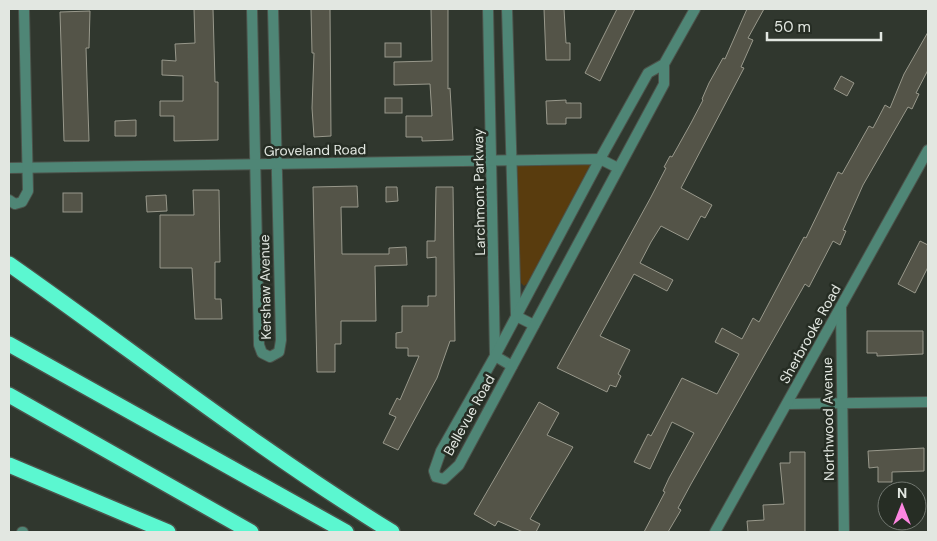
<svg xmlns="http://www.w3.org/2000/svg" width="937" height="541" font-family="'DM Sans',sans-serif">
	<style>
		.green { fill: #593c0e }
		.building { fill: #545448; stroke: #98988b }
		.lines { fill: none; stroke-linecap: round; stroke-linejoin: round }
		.minor-casing { stroke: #4c534b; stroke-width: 12 }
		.motorway-casing { stroke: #4c534b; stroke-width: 18 }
		.minor { stroke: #4f8676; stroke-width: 10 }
		.motorway { stroke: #5bf7d0; stroke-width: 15 }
		.labels { text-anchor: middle; stroke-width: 5; stroke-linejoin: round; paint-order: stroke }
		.street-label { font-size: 14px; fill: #e2e7e1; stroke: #262d24 }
	</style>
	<rect width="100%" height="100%" fill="#30372e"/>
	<path class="green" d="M594 162 529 282 524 286 520 282 514 165Z"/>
	<g class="building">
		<path d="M194 9H213L215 82H218V140L174 141V116H160V101H183V76L162 75V60L176 61 175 44 195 43Z"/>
		<path d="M311 9H330L331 136 314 137 312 108 314 53H312Z"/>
		<path d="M431 9H448V89L450 88 453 140 422 141V137H406V116H432L430 84 394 85V62L432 61Z"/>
		<path d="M544 9H564L566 43H570V60H546Z"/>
		<path d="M617 9H635L600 81 585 73Z"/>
		<path d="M747 9H764L748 38 753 40 741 67 744 68 681 188 712 205 705 218 701 216 688 240 661 226 651 242 640 263 673 280 667 291 634 274 600 336 630 350 618 374 621 376 616 387 610 385 607 392 557 368 651 197 666 168 664 167 670 156 672 157 691 123 703 100 702 99 709 83 723 58 725 59Z"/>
		<path d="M90 11 89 48H86L89 141H64L60 12Z"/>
		<path d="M928 32V70L916 93 919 94 912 109 908 107 863 185 843 230 846 231 840 245 833 241 809 287 805 284 691 484 678 508 681 510 668 532H644L665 492 663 491 669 478 694 433 672 422 650 469 634 462 648 434 651 436 682 378 717 394 739 354 715 342 722 328 742 339 753 318 759 322 804 237 806 238 838 172 842 174 869 126 873 128 885 105 890 108 904 74Z"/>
		<rect x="385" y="43" width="16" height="14"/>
		<path d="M841 76 854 83 847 96 834 89Z"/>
		<rect x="385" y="98" width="17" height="15"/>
		<path d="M566 100V103H581V118H566V124H547L546 101Z"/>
		<path d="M136 120V136H115V121Z"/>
		<path d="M357 186 358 207H341L342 254H389V248L406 247 407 265 375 266 376 321H341V344H335V372H317L313 187Z"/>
		<path d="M386 187H397L398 201 386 202Z"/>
		<path d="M436 187H453L455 341H450L437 378 398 450 383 443 396 417 389 414 397 398 400 400 419 356H408V348H396V333L402 332V306H428V296H436V257L427 258V241H435Z"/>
		<path d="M193 190H219L220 262H215V299H221L222 319H195L192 268H160V215H194Z"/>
		<rect x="63" y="193" width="19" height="19"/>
		<path d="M166 195 167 211 147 212 146 196Z"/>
		<path d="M920 241 928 245V267L915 293 898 284Z"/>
		<path d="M867 331H923V354L877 356V353H867Z"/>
		<path d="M539 402 559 413 547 435 573 447 530 519 540 524 536 532H523L498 521 495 526 474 514Z"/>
		<path d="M924 448V471L892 472V482H878V467L869 468 868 451Z"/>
		<path d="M790 452H805V532H748L747 521 764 520 763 505 784 504 780 463H790Z"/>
	</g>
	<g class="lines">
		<defs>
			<g id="minor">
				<path d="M252 9 259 345 262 353 270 357 279 352 281 340 273 9"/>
				<path d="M488 9 495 356 512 366"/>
				<path d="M507 9 516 316 534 325"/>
				<path d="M664 64 648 73 600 159 495 356 441 451 434 471 436 477 444 479 459 465 664 84V64L695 9"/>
				<path d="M9 168 600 159 618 168"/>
				<path d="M9 200 15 204 22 202 28 191 24 9"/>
				<path d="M841 308 844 532"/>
				<path d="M787 404 928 402"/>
				<path d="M22 532H23"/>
				<path d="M715 532 928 150"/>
			</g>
			<g id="motorway">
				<path d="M9 264C136 353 259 450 392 532"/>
				<path d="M9 344 346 532"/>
				<path d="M9 395 251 532"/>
				<path d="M9 465 168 532"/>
			</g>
		</defs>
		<use href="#minor" class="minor-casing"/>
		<use href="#motorway" class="motorway-casing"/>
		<use href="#minor" class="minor"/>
		<use href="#motorway" class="motorway"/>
	</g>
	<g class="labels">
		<g class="street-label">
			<text transform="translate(315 150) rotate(-1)" y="5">Groveland Road</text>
			<text transform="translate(479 192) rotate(-91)" y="5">Larchmont Parkway</text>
			<text transform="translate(265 287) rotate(-91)" y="5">Kershaw Avenue</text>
			<text transform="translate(810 334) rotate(-61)" y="5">Sherbrooke Road</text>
			<text transform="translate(469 415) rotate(-61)" y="5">Bellevue Road</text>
			<text transform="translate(828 419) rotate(-91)" y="5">Northwood Avenue</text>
		</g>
	</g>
	<rect width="937" height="541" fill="none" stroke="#e2e7e1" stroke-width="20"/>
	<g transform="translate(902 506)"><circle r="24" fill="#262d24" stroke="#717770"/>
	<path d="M0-4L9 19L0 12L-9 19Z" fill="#fd86e1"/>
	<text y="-8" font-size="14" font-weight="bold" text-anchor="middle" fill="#e2e7e1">N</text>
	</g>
	<path d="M767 32v8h114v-8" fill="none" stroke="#e2e7e1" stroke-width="2.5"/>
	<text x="774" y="32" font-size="15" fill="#e2e7e1" stroke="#262d24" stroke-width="4" paint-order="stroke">50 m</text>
</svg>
